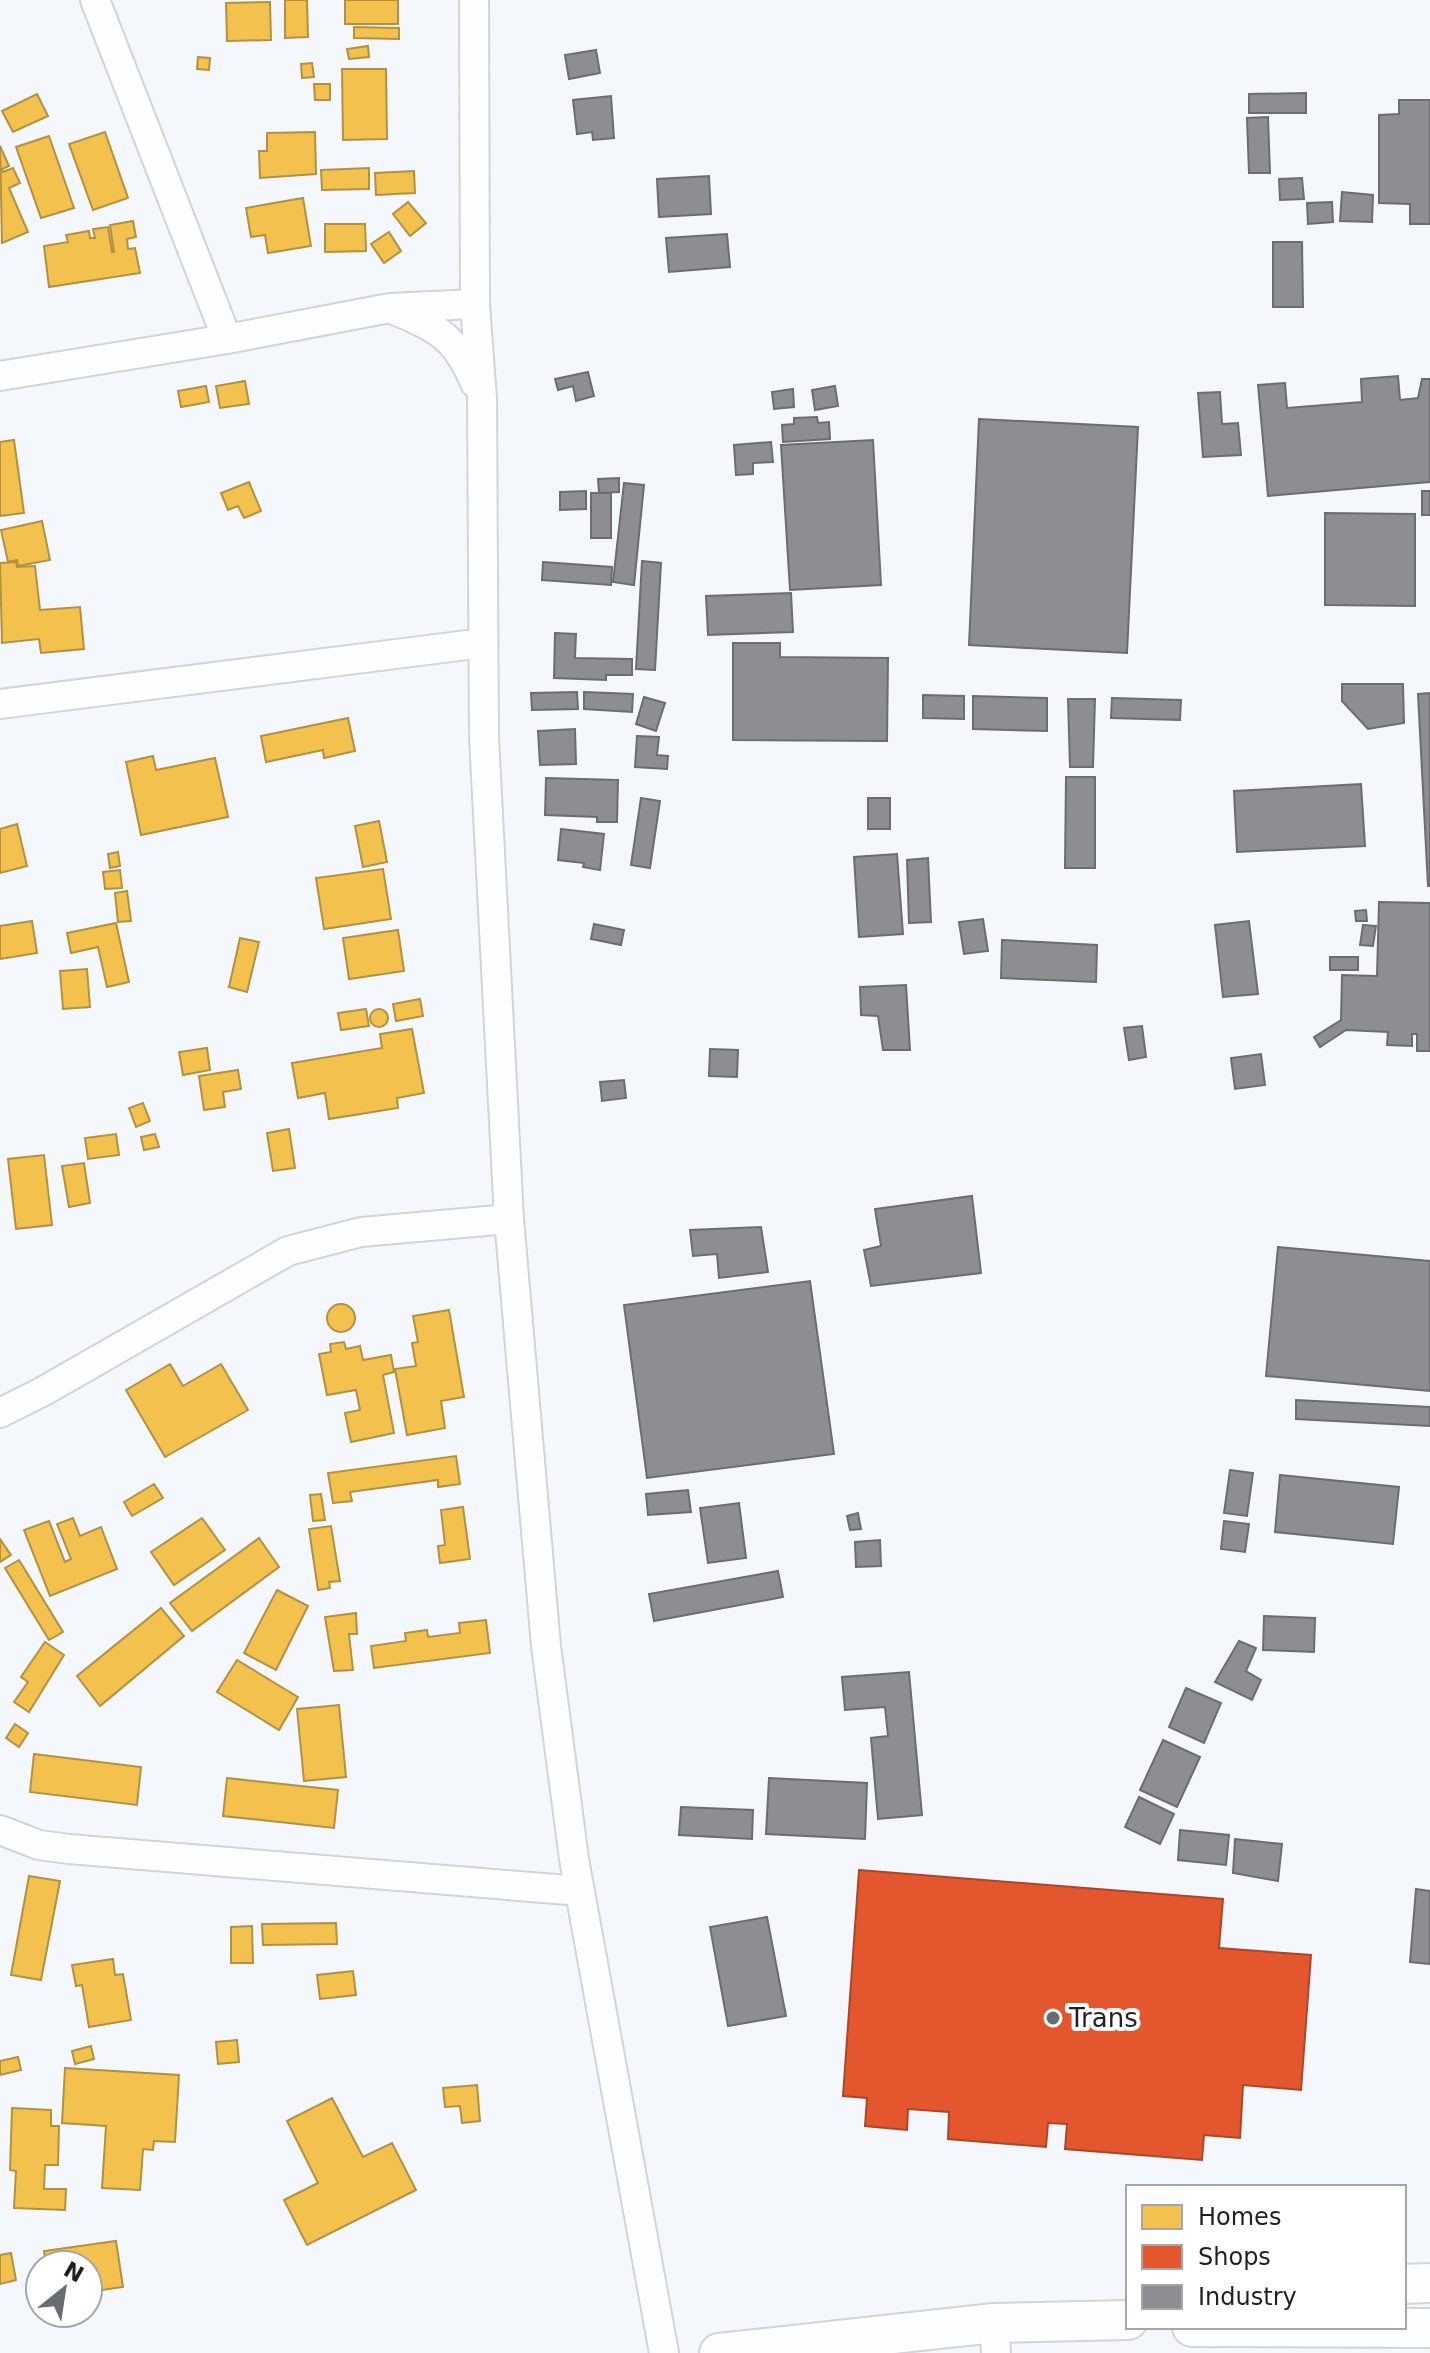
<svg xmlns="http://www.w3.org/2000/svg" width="1430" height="2353" font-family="'DejaVu Sans',sans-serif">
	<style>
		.homes { fill: #f2c14e; stroke: #b29141; stroke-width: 2 }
		.shops { fill: #e4572e; stroke: #a9472b; stroke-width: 2 }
		.industry { fill: #8d8d92; stroke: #6c6d71; stroke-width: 2 }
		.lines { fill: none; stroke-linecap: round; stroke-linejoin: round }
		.minor-casing { stroke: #d1d4d8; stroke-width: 32 }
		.secondary-casing { stroke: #d1d4d8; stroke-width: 42 }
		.minor { stroke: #fdfeff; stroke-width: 28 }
		.secondary { stroke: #fdfeff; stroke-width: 38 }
		.poi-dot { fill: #696c70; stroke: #fff; stroke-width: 3 }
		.labels { text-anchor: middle; stroke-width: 8; stroke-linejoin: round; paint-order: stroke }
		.poi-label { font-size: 26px; fill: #1e2124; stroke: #fff; text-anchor: start }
	</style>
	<rect width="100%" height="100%" fill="#f4f8fc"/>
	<g class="homes">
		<path d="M285 0H307L308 37 285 38Z"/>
		<rect x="345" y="0" width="53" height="24"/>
		<path d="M270 2 271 40 227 41 226 3Z"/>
		<path d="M354 27 399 28V39L354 38Z"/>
		<path d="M368 46 369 57 349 59 347 49Z"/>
		<path d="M198 57 210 58 209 70 197 69Z"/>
		<path d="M312 63 314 77 302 78 301 64Z"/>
		<path d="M342 69H386L387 139 343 140Z"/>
		<path d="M314 84H330V100H315Z"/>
		<path d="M37 94 48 116 13 132 2 111Z"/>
		<path d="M105 132 128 198 93 210 69 144Z"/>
		<path d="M315 132 316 174 260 178 259 151H267V133Z"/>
		<path d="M49 136 74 208 41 218 16 147Z"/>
		<path d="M0 146 9 166 2 169 3 172 13 168 20 183 9 188 28 232 2 243Z"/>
		<path d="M369 168V189L322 190 321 170Z"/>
		<path d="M414 171 415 193 376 195 375 173Z"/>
		<path d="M303 198 311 246 268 253 265 235 251 237 246 208Z"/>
		<path d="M408 202 426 223 410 236 393 214Z"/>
		<path d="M133 221 136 237 127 239 128 249 135 248 140 273 49 287 44 246 68 242 66 235 89 231 90 238H95L93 229 108 227 112 252H114L110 225Z"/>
		<path d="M325 224H365L366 251 325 252Z"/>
		<path d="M389 232 401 251 384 263 371 244Z"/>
		<path d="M245 381 249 404 220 408 216 386Z"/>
		<path d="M206 386 209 402 181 407 178 391Z"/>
		<path d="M14 440 24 513 0 516V442Z"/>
		<path d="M249 482 261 511 244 518 238 506 228 510 221 493Z"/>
		<path d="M42 521 50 560 18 566 17 560 8 562 1 530Z"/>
		<path d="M16 562 17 567 35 566 40 610 80 607 84 649 41 653 39 639 2 643 0 563Z"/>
		<path d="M348 718 355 751 324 758 323 750 266 762 261 736Z"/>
		<path d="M153 756 156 770 215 758 228 817 141 835 126 762Z"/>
		<path d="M379 821 387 862 363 867 355 826Z"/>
		<path d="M17 824 27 866 0 873V829Z"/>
		<path d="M118 852 120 866 110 868 108 854Z"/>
		<path d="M383 869 391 919 324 929 316 878Z"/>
		<path d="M120 870 122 888 105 889 103 872Z"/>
		<path d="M127 891 131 921 118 922 115 893Z"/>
		<path d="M32 921 37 953 0 959V926Z"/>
		<path d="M116 923 129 982 107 987 98 947 71 953 67 933Z"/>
		<path d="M398 930 404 971 349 979 343 938Z"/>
		<path d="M240 938 259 942 247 992 229 987Z"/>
		<path d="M87 969 90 1007 63 1009 60 971Z"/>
		<path d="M420 999 423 1016 396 1021 393 1004Z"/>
		<path d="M366 1009 369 1026 341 1030 338 1013Z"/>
		<circle cx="379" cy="1018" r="9"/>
		<path d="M412 1029 424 1093 397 1098 398 1108 329 1119 325 1093 298 1098 292 1063 382 1048 380 1034Z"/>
		<path d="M207 1048 210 1070 183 1075 179 1052Z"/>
		<path d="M238 1070 241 1089 223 1092 225 1107 204 1110 199 1076Z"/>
		<path d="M143 1103 150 1121 136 1127 129 1108Z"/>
		<path d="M289 1129 295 1168 273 1171 267 1133Z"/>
		<path d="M116 1134 119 1155 88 1159 85 1138Z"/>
		<path d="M155 1134 159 1147 144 1150 141 1137Z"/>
		<path d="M44 1155 52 1225 16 1229 8 1159Z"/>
		<path d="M84 1163 90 1203 69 1207 62 1166Z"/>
		<circle cx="341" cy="1318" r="14"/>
		<path d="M449 1310 464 1397 441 1401 445 1428 407 1435 395 1369 416 1366 412 1343 418 1342 413 1316Z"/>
		<path d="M344 1342 346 1349 360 1346 363 1360 391 1355 394 1372 383 1375 394 1433 351 1442 345 1413 360 1410 356 1390 327 1395 319 1354 331 1352 330 1344Z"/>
		<path d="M170 1364 183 1386 221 1364 248 1410 165 1457 126 1390Z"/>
		<path d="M456 1456 460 1484 438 1487V1480L350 1492 352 1501 333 1503 328 1473Z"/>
		<path d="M154 1484 163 1498 132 1516 124 1502Z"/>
		<path d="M321 1494 325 1520 313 1521 310 1495Z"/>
		<path d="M463 1507 470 1559 440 1563 438 1546 445 1545 441 1510Z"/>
		<path d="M73 1518 80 1536 101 1527 117 1569 50 1596 24 1530 49 1521 65 1562 71 1559 57 1524Z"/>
		<path d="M202 1518 225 1550 174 1585 151 1552Z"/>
		<path d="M331 1526 340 1581 329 1582 330 1588 318 1590 309 1529Z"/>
		<path d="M259 1538 279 1567 192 1631 170 1603Z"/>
		<path d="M0 1539 11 1555 0 1562Z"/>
		<path d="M19 1560 63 1632 49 1640 5 1568Z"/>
		<path d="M277 1590 308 1606 276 1670 244 1653Z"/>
		<path d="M161 1608 184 1636 100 1706 77 1676Z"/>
		<path d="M356 1613 357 1634H349L353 1670 334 1671 325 1617Z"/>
		<path d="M486 1620 490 1653 374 1668 371 1646 406 1641 405 1633 427 1630 428 1637 460 1633 459 1623Z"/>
		<path d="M45 1642 64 1655 29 1712 14 1702 28 1682 21 1677Z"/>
		<path d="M237 1660 298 1697 279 1730 217 1692Z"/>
		<path d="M339 1705 346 1777 304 1781 297 1709Z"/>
		<path d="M15 1724 28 1733 19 1747 6 1738Z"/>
		<path d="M34 1754 141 1767 137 1805 30 1792Z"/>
		<path d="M227 1778 338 1790 334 1828 223 1816Z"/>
		<path d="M29 1876 60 1881 41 1980 11 1975Z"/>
		<path d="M336 1923 337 1944 263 1945 262 1924Z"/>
		<path d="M252 1926 253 1963H231V1927Z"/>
		<path d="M113 1959 115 1975 123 1974 131 2020 89 2027 82 1985 76 1986 72 1965Z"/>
		<path d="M353 1971 356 1995 320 1999 317 1975Z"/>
		<path d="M237 2040 239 2062 218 2064 216 2042Z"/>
		<path d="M91 2046 94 2059 75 2064 72 2051Z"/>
		<path d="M18 2057 21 2070 0 2075V2061Z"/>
		<path d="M65 2068 179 2075 175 2142 154 2141 153 2150 143 2149 140 2190 102 2188 106 2126 62 2123Z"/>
		<path d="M477 2085 480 2121 462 2123 460 2106 445 2107 443 2088Z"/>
		<path d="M332 2098 363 2157 392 2143 416 2190 307 2245 284 2200 318 2183 287 2121Z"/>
		<path d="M12 2108 51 2110V2126H59L58 2165H45L44 2189H66L65 2210 14 2208 16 2171 10 2170Z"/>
		<path d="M116 2241 123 2287 88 2292V2265H46L44 2251Z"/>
		<path d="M11 2253 16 2280 0 2284V2255Z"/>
	</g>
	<path class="shops" d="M859 1870 1223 1899 1219 1948 1311 1955 1301 2090 1243 2085 1240 2138 1204 2135 1202 2160 1065 2149 1067 2124 1048 2123 1046 2147 948 2139 949 2112 908 2109 907 2130 865 2126 867 2098 843 2096Z"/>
	<g class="industry">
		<path d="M596 50 600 73 569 79 565 55Z"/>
		<path d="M1306 93V113H1249V94Z"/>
		<path d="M611 96 614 138 593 140 592 132 577 134 573 100Z"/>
		<path d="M1399 100H1430V224H1410V204L1379 203V115L1399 114Z"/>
		<path d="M1268 117 1270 173H1249L1247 118Z"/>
		<path d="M709 176 711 214 659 217 657 179Z"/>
		<path d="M1302 178 1304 199 1280 200 1279 179Z"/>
		<path d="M1342 192 1373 195 1372 222 1340 221Z"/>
		<path d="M1332 202 1333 222 1308 224 1307 203Z"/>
		<path d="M727 234 730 267 669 272 666 238Z"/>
		<path d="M1273 242H1302L1303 307H1273Z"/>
		<path d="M588 372 594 396 576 401 573 386 558 390 555 379Z"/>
		<path d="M1398 376 1400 400 1418 398 1422 379H1430V482L1268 496 1258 385 1285 383 1287 408 1362 402 1361 379Z"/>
		<path d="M835 386 838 406 815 410 812 390Z"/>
		<path d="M793 389 794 407 774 409 772 392Z"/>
		<path d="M1220 392 1222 424 1238 423 1241 455 1203 457 1198 393Z"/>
		<path d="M817 417 818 423 829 422 830 439 783 442 782 425 794 424V418Z"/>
		<path d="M979 419 1138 427 1127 653 969 645Z"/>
		<path d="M873 440 881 585 790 590 781 445Z"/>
		<path d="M771 442 773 462 753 463V474L736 475 734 445Z"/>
		<path d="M619 478V492L599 493 598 479Z"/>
		<path d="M624 483 644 485 634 585 613 582Z"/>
		<path d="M586 491V509L560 510V492Z"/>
		<rect x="1422" y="491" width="8" height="24"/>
		<rect x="591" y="493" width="20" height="45"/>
		<path d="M1325 513 1415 514V606L1325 605Z"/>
		<path d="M642 561 661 563 655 670 636 669Z"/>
		<path d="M543 562 612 567 611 585 542 580Z"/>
		<path d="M791 593 793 632 708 635 706 596Z"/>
		<path d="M555 633 576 634 575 658 632 659V675H606V680L554 678Z"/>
		<path d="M733 643H780V657L888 658 887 741 733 740Z"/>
		<path d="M1342 684H1403L1404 723 1368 729 1342 701Z"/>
		<path d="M577 692 578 709 532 710 531 693Z"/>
		<path d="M584 692 633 694 632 712 584 709Z"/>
		<path d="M1430 693V886H1428L1418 694Z"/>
		<path d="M923 695 964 696V719L923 718Z"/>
		<path d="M973 696 1047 698V731L973 729Z"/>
		<path d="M644 697 665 703 656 731 636 724Z"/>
		<path d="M1112 698 1181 700 1180 720 1111 718Z"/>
		<path d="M1068 699H1095L1093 767H1070Z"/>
		<path d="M575 729 576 764 540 765 538 731Z"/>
		<path d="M637 736 659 737 657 755 668 756 667 769 635 767Z"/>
		<path d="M1066 777H1095V868H1065Z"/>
		<path d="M546 778 618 780 617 822H597V817L545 815Z"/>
		<path d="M1361 784 1365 846 1237 852 1234 791Z"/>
		<path d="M641 798 660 801 650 868 631 865Z"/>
		<rect x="868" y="798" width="22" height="31"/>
		<path d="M561 829 604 834 600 870 583 867 584 863 558 860Z"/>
		<path d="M897 854 903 934 859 937 854 857Z"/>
		<path d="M928 858 931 922 909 923 907 860Z"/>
		<path d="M1379 902 1430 903V1051H1417V1034H1412V1046L1387 1045 1388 1032 1346 1030 1320 1047 1314 1037 1341 1020 1342 975 1377 976Z"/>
		<path d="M1366 910 1367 921H1356L1355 911Z"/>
		<path d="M983 919 988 951 964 954 959 922Z"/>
		<path d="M1249 921 1258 994 1223 997 1215 925Z"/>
		<path d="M594 924 624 930 621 945 591 939Z"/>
		<path d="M1363 925 1376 926 1373 946 1360 945Z"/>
		<path d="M1002 940 1097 945 1096 982 1001 978Z"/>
		<rect x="1330" y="957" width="28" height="13"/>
		<path d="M906 985 910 1050H883L878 1016 861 1015 860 987Z"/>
		<path d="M1142 1026 1146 1057 1129 1060 1124 1028Z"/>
		<path d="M710 1049 738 1050 737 1077 709 1076Z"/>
		<path d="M1261 1054 1265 1085 1235 1089 1231 1058Z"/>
		<path d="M624 1080 626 1098 602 1101 600 1082Z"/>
		<path d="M972 1196 981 1273 871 1286 864 1250 881 1246 875 1209Z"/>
		<path d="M761 1227 768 1272 719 1278 717 1254 693 1256 690 1230Z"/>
		<path d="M1278 1247 1430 1261V1391L1266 1376Z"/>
		<path d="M810 1281 834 1454 647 1478 624 1305Z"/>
		<path d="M1296 1400 1430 1407V1426L1296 1419Z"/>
		<path d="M1230 1470 1253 1473 1247 1516 1224 1513Z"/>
		<path d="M1280 1475 1399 1487 1393 1544 1275 1532Z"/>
		<path d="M688 1490 691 1512 648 1515 646 1494Z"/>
		<path d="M739 1503 746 1558 708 1563 700 1508Z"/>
		<path d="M858 1513 861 1529 850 1530 847 1516Z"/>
		<path d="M1224 1521 1249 1524 1245 1552 1221 1549Z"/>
		<path d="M880 1540 881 1566 856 1567 855 1542Z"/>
		<path d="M778 1571 783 1597 654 1621 649 1594Z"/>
		<path d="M1264 1616 1315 1618 1314 1652 1263 1650Z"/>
		<path d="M1239 1641 1256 1648 1246 1671 1261 1680 1252 1700 1215 1682Z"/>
		<path d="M909 1672 922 1815 878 1819 871 1738 888 1736 885 1707 845 1710 842 1677Z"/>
		<path d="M1186 1688 1221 1703 1204 1743 1169 1727Z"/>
		<path d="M1163 1740 1200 1757 1177 1807 1140 1790Z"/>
		<path d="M769 1778 867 1783 865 1839 766 1834Z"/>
		<path d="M1139 1797 1174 1814 1160 1844 1125 1827Z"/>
		<path d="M681 1807 753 1810 752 1839 679 1835Z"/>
		<path d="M1180 1830 1229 1835 1226 1865 1178 1860Z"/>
		<path d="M1235 1839 1282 1844 1278 1881 1233 1873Z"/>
		<path d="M1416 1889 1430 1891V1964L1410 1962Z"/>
		<path d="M767 1917 786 2016 728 2026 710 1927Z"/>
	</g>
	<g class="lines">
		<defs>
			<g id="minor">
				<path d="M95 0 227 339"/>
				<path d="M474 0 475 304 482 399 484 737 509 1219 546 1646 574 1859 664 2353"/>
				<path d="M394 310C439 328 456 338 475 383"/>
				<path d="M0 376 227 339 390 308 475 304"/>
				<path d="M0 704 483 643"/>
				<path d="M0 1413 42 1392 288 1251 361 1232 509 1219"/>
				<path d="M0 1830 39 1845 69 1849 580 1891"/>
				<path d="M994 2323 996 2353"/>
			</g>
			<g id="secondary">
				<path d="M1404 2284 1430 2283"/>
				<path d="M1192 2327 1430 2328"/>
				<path d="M719 2353 994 2323 1128 2320"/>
			</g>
		</defs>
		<use href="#minor" class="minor-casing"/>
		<use href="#secondary" class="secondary-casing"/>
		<use href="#minor" class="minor"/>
		<use href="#secondary" class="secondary"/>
	</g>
	<circle class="poi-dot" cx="1053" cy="2018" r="8"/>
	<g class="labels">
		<g class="poi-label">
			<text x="1069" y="2027">Trans</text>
		</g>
	</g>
	<rect x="1126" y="2185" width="280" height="144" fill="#ffffff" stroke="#a5a6a7" stroke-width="2"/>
	<rect x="1142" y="2205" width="40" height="24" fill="#f2c14e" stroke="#a5a6a7" stroke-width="2"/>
	<text x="1198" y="2225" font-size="24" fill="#1e2124">Homes</text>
	<rect x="1142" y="2245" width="40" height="24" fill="#e4572e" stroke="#a5a6a7" stroke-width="2"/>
	<text x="1198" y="2265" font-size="24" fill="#1e2124">Shops</text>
	<rect x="1142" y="2285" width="40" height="24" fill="#8d8d92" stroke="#a5a6a7" stroke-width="2"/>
	<text x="1198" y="2305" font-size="24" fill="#1e2124">Industry</text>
	<g transform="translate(64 2289) rotate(30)"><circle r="38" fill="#ffffff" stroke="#a5a6a7" stroke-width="2"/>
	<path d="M0-6L14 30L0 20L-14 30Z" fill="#696c70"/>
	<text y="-12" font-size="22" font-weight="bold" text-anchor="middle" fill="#1e2124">N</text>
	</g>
</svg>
